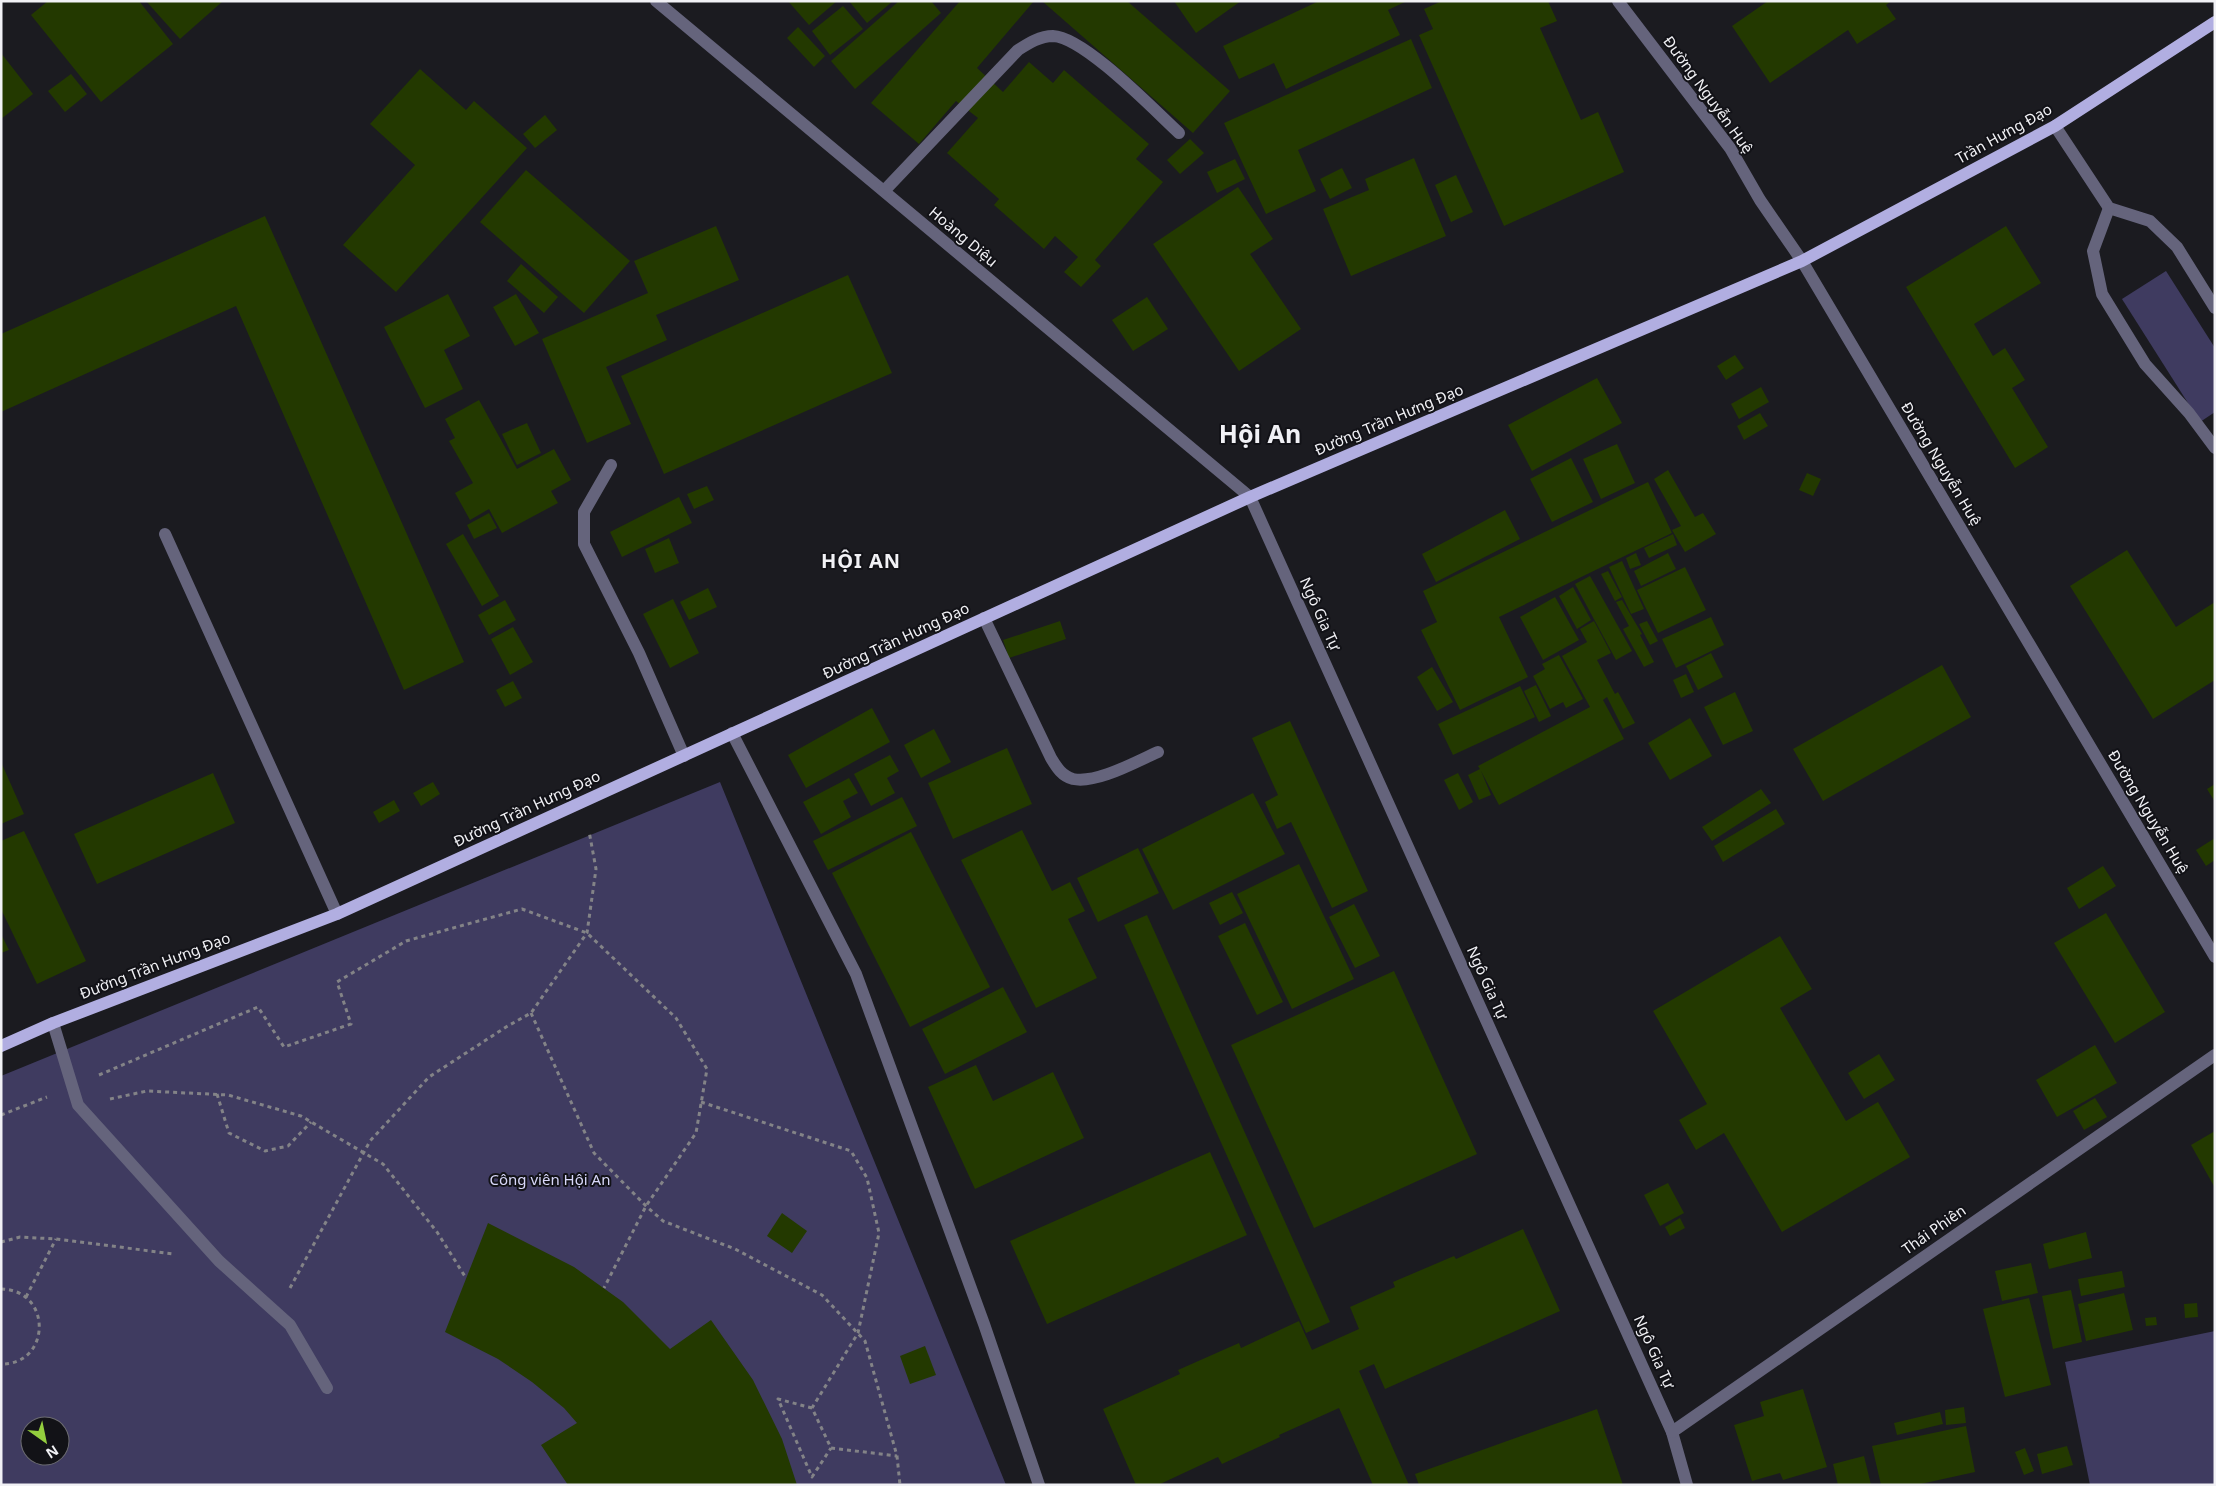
<svg xmlns="http://www.w3.org/2000/svg" width="2216" height="1486" font-family="'Noto Sans',sans-serif">
	<style>
		.green { fill: #3f3b60; fill-rule: evenodd }
		.building { fill: #233900 }
		.lines { fill: none; stroke-linecap: round; stroke-linejoin: round }
		.path { stroke: #838387; stroke-width: 3; stroke-dasharray: 4 4; stroke-linecap: butt }
		.minor { stroke: #65647c; stroke-width: 12 }
		.major { stroke: #b1aee1; stroke-width: 12 }
		.labels { text-anchor: middle; stroke-width: 4; stroke-linejoin: round; paint-order: stroke }
		.street-label { font-size: 15px; fill: #f1f1f5; stroke: #121217 }
		.park-label { font-size: 15px; fill: #d9d8fa; stroke: #121217 }
		.district-label { font-size: 20px; font-weight: bold; letter-spacing: 1px; fill: #f1f1f5; stroke: #121217 }
		.town-label { font-size: 25px; font-weight: bold; fill: #f1f1f5; stroke: #121217 }
	</style>
	<rect width="100%" height="100%" fill="#1b1b20"/>
	<g class="green">
		<path d="M2166 271 2215 348V412L2200 422 2122 299Z"/>
		<path d="M720 782 1006 1485H1V1076ZM30 1426H60V1456H30Z"/>
		<path d="M2215 1331V1485H2090L2065 1362Z"/>
	</g>
	<g class="building">
		<path d="M48 1H139L173 44 101 102 31 15Z"/>
		<path d="M146 1H223L180 39Z"/>
		<path d="M788 1H837L809 25Z"/>
		<path d="M849 1H893L867 23Z"/>
		<path d="M899 1H931L941 13 855 89 831 61Z"/>
		<path d="M960 1H1034L977 68 1003 92 1029 62 1053 83 1064 70 1149 144 1136 159 1163 182 1095 260 1101 266 1081 287 1064 272 1078 257 1055 236 1044 249 994 205 999 199 947 153 978 118 956 101 919 144 871 103Z"/>
		<path d="M1042 1H1127L1230 91 1193 133Z"/>
		<path d="M1174 1H1241L1196 33Z"/>
		<path d="M1319 1H1407L1388 10 1400 35 1286 89 1274 63 1239 79 1223 46Z"/>
		<path d="M1442 1H1548L1557 21 1540 28 1581 120 1598 112 1624 172 1504 226 1419 35 1433 29 1424 9Z"/>
		<path d="M1768 1H1891L1886 5 1896 19 1857 44 1848 30 1770 83 1732 26Z"/>
		<path d="M843 6 863 29 830 55 812 31Z"/>
		<path d="M798 27 825 56 814 67 787 38Z"/>
		<path d="M1411 39 1432 88 1298 150 1316 191 1266 214 1224 123Z"/>
		<path d="M1 53 33 94 1 119Z"/>
		<path d="M420 69 466 110 474 101 527 148 396 292 343 245 415 165 370 124Z"/>
		<path d="M71 74 87 94 65 112 48 91Z"/>
		<path d="M545 115 557 130 535 148 523 134Z"/>
		<path d="M1190 139 1204 153 1180 174 1167 160Z"/>
		<path d="M1414 158 1446 236 1351 276 1323 209 1369 190 1365 179Z"/>
		<path d="M1235 159 1245 179 1217 193 1207 172Z"/>
		<path d="M1342 168 1352 188 1330 199 1320 179Z"/>
		<path d="M526 170 630 261 584 313 480 222Z"/>
		<path d="M1456 175 1473 212 1451 222 1435 185Z"/>
		<path d="M1238 187 1273 239 1250 254 1301 329 1239 371 1153 244Z"/>
		<path d="M265 216 464 662 404 690 236 306 1 412V334Z"/>
		<path d="M716 226 739 280 656 315 667 340 606 367 631 424 587 443 542 339 648 293 634 261Z"/>
		<path d="M2006 226 2041 283 1974 324 1993 356 2005 348 2025 380 2012 388 2048 447 2015 468 1906 287Z"/>
		<path d="M521 264 558 297 544 313 507 281Z"/>
		<path d="M848 275 892 373 664 474 621 376Z"/>
		<path d="M448 294 470 336 444 350 463 389 425 408 384 327Z"/>
		<path d="M516 294 539 333 515 346 493 307Z"/>
		<path d="M1147 297 1168 329 1133 351 1112 320Z"/>
		<path d="M1735 355 1744 368 1726 380 1717 366Z"/>
		<path d="M1597 378 1622 423 1532 471 1508 425Z"/>
		<path d="M1761 387 1769 402 1739 419 1731 404Z"/>
		<path d="M479 400 517 469 554 449 571 480 551 491 558 503 502 533 489 509 470 520 455 493 473 483 449 441 455 438 445 419Z"/>
		<path d="M1760 413 1768 426 1744 440 1737 426Z"/>
		<path d="M527 423 541 453 517 465 502 434Z"/>
		<path d="M1617 444 1635 483 1601 499 1583 459Z"/>
		<path d="M1571 458 1593 502 1552 522 1530 479Z"/>
		<path d="M1668 470 1695 517 1703 513 1716 534 1685 552 1672 530 1681 526 1654 479Z"/>
		<path d="M1807 473 1821 479 1813 496 1799 490Z"/>
		<path d="M1648 482 1672 533 1499 617 1528 677 1460 710 1421 630 1437 622 1423 591Z"/>
		<path d="M707 486 714 500 694 509 687 494Z"/>
		<path d="M679 497 692 523 622 557 610 532Z"/>
		<path d="M1505 510 1520 539 1436 582 1422 554Z"/>
		<path d="M489 513 497 528 474 539 467 525Z"/>
		<path d="M463 534 499 596 482 606 446 544Z"/>
		<path d="M1673 534 1677 545 1649 558 1644 548Z"/>
		<path d="M669 538 679 563 655 573 645 549Z"/>
		<path d="M2127 550 2176 627 2215 602V680L2153 719 2070 586Z"/>
		<path d="M1636 553 1641 565 1630 569 1626 558Z"/>
		<path d="M1668 553 1676 569 1641 586 1634 571Z"/>
		<path d="M1622 561 1644 609 1631 614 1609 567Z"/>
		<path d="M1685 567 1706 610 1658 633 1637 590Z"/>
		<path d="M1608 571 1622 597 1615 601 1601 574Z"/>
		<path d="M1590 576 1632 651 1616 660 1575 584Z"/>
		<path d="M1573 587 1591 620 1577 629 1559 596Z"/>
		<path d="M708 588 717 607 689 620 680 602Z"/>
		<path d="M1555 597 1579 640 1543 660 1520 617Z"/>
		<path d="M673 599 699 653 670 668 643 614Z"/>
		<path d="M505 600 516 620 489 635 478 615Z"/>
		<path d="M1622 600 1642 634 1640 635 1654 662 1644 667 1623 629 1629 626 1616 602Z"/>
		<path d="M1711 617 1724 645 1676 668 1662 639Z"/>
		<path d="M1060 621 1066 639 1009 658 1003 640Z"/>
		<path d="M1594 621 1611 653 1597 660 1615 694 1618 692 1635 723 1623 729 1607 697 1603 700 1624 739 1499 805 1481 771 1491 795 1479 800 1468 775 1480 769 1478 766 1590 707 1562 656 1587 642 1580 629Z"/>
		<path d="M1647 621 1658 641 1650 645 1639 624Z"/>
		<path d="M513 627 533 662 510 675 491 639Z"/>
		<path d="M1711 653 1723 677 1698 690 1686 666Z"/>
		<path d="M1559 655 1583 699 1566 708 1563 702 1550 709 1533 676 1545 669 1542 664Z"/>
		<path d="M1942 665 1971 717 1823 801 1793 749Z"/>
		<path d="M1432 667 1453 702 1437 711 1417 677Z"/>
		<path d="M1686 674 1694 692 1681 698 1673 680Z"/>
		<path d="M513 681 522 698 505 707 496 690Z"/>
		<path d="M1536 685 1551 716 1539 722 1524 691Z"/>
		<path d="M1520 686 1535 717 1453 755 1438 724Z"/>
		<path d="M1735 692 1753 731 1723 745 1704 707Z"/>
		<path d="M872 708 890 742 806 788 788 755Z"/>
		<path d="M1690 718 1712 756 1670 780 1648 743Z"/>
		<path d="M1290 721 1368 891 1332 908 1291 822 1277 829 1265 802 1278 795 1252 738Z"/>
		<path d="M934 729 951 762 921 778 904 745Z"/>
		<path d="M1007 748 1032 804 953 839 928 783Z"/>
		<path d="M890 755 899 771 887 778 895 793 871 806 854 774Z"/>
		<path d="M1 762 24 814 1 824Z"/>
		<path d="M213 773 235 823 97 884 74 834Z"/>
		<path d="M1458 773 1473 802 1459 810 1444 780Z"/>
		<path d="M849 778 858 793 843 801 851 817 821 834 803 802Z"/>
		<path d="M433 782 440 794 421 806 413 793Z"/>
		<path d="M2215 784V802L2207 789Z"/>
		<path d="M1761 789 1771 803 1712 841 1702 827Z"/>
		<path d="M1253 793 1285 854 1173 910 1142 849Z"/>
		<path d="M902 797 917 826 828 870 813 841Z"/>
		<path d="M394 800 400 811 379 823 373 812Z"/>
		<path d="M1776 809 1785 824 1723 862 1714 846Z"/>
		<path d="M1022 830 1052 891 1070 882 1085 911 1068 919 1097 978 1036 1008 961 860Z"/>
		<path d="M24 831 86 961 37 984 1 909V841Z"/>
		<path d="M911 832 990 987 910 1027 832 873Z"/>
		<path d="M2215 838V860L2206 866 2196 850Z"/>
		<path d="M1138 848 1159 893 1098 922 1077 878Z"/>
		<path d="M1299 864 1354 979 1292 1009 1237 894Z"/>
		<path d="M2103 866 2116 886 2079 909 2067 888Z"/>
		<path d="M1232 892 1243 913 1220 925 1209 903Z"/>
		<path d="M1354 904 1380 956 1355 968 1329 917Z"/>
		<path d="M2106 913 2165 1012 2115 1043 2054 943Z"/>
		<path d="M1147 915 1330 1322 1306 1333 1124 925Z"/>
		<path d="M1245 923 1283 1002 1257 1015 1218 936Z"/>
		<path d="M1 934 9 950 1 953Z"/>
		<path d="M1780 936 1812 989 1780 1008 1846 1121 1878 1102 1910 1157 1782 1232 1724 1133 1696 1150 1679 1120 1707 1104 1653 1011Z"/>
		<path d="M1394 971 1477 1154 1314 1228 1231 1045Z"/>
		<path d="M1003 987 1027 1032 945 1074 922 1029Z"/>
		<path d="M2095 1045 2117 1083 2057 1117 2036 1080Z"/>
		<path d="M1879 1054 1895 1080 1864 1099 1848 1073Z"/>
		<path d="M976 1065 993 1101 1053 1072 1084 1138 975 1189 928 1087Z"/>
		<path d="M2095 1098 2107 1117 2084 1130 2073 1111Z"/>
		<path d="M2215 1131V1188L2191 1145Z"/>
		<path d="M1210 1152 1247 1235 1047 1324 1010 1241Z"/>
		<path d="M1668 1183 1684 1213 1660 1226 1644 1195Z"/>
		<path d="M782 1213 807 1231 792 1253 767 1236Z"/>
		<path d="M1680 1218 1685 1228 1670 1236 1665 1227Z"/>
		<path d="M488 1223 574 1267 623 1302 670 1349 711 1320 753 1380 782 1439 797 1485H568L541 1445 577 1423 564 1408 532 1382 498 1359 445 1332Z"/>
		<path d="M1523 1229 1560 1311 1385 1389 1374 1364 1359 1371 1409 1485H1373L1339 1408 1279 1435 1280 1437 1222 1464 1218 1457 1158 1485H1136L1103 1409 1180 1374 1178 1370 1239 1343 1241 1348 1299 1321 1312 1350 1359 1329 1350 1307 1395 1287 1393 1282 1454 1256 1456 1259Z"/>
		<path d="M2086 1232 2092 1258 2049 1269 2043 1244Z"/>
		<path d="M2031 1263 2038 1293 2002 1301 1995 1271Z"/>
		<path d="M2122 1271 2125 1287 2081 1296 2078 1279Z"/>
		<path d="M2071 1290 2082 1342 2053 1349 2042 1296Z"/>
		<path d="M2124 1293 2133 1330 2086 1341 2078 1304Z"/>
		<path d="M2029 1298 2051 1385 2005 1397 1983 1309Z"/>
		<path d="M2197 1303 2198 1317 2185 1318 2184 1304Z"/>
		<path d="M2156 1317 2157 1325 2146 1326 2145 1318Z"/>
		<path d="M925 1346 936 1375 910 1384 900 1356Z"/>
		<path d="M1803 1389 1827 1467 1783 1480 1780 1473 1752 1481 1734 1425 1764 1416 1760 1402Z"/>
		<path d="M1964 1407 1966 1423 1946 1425 1945 1410Z"/>
		<path d="M1597 1409 1623 1485H1419L1415 1474Z"/>
		<path d="M1940 1412 1943 1424 1897 1435 1894 1423Z"/>
		<path d="M1966 1426 1975 1472 1916 1485H1881L1872 1446Z"/>
		<path d="M2067 1446 2073 1465 2042 1474 2037 1454Z"/>
		<path d="M2025 1448 2034 1471 2024 1475 2015 1452Z"/>
		<path d="M1864 1456 1871 1485H1838L1833 1464Z"/>
	</g>
	<g class="lines">
		<g class="path">
			<path d="M531 1013 594 1153 646 1206 663 1221 735 1249 822 1295 865 1341 897 1456 900 1485"/>
			<path d="M99 1075 258 1007 284 1047 351 1024 337 982 406 941 522 909 587 933 676 1018 707 1069 696 1133 646 1206 604 1288"/>
			<path d="M217 1094 229 1133 265 1151 288 1146 311 1122"/>
			<path d="M110 1099 147 1091 228 1095 301 1116 383 1164 437 1232 466 1278"/>
			<path d="M701 1102 851 1151 867 1178 879 1233 858 1333 812 1408 831 1448 897 1456"/>
			<path d="M1 1115 47 1097"/>
			<path d="M1 1242 20 1237 56 1239 174 1254"/>
			<path d="M290 1288 370 1141 429 1077 506 1027 531 1013 587 933 596 869 589 831"/>
			<path d="M1 1289C53 1290 51 1365 1 1364"/>
			<path d="M26 1297 56 1239"/>
			<path d="M812 1408 778 1399 812 1477 831 1448"/>
		</g>
		<g class="minor">
			<path d="M656 1 1250 497 1672 1432 1687 1485"/>
			<path d="M1618 1 1730 148 1760 200 1802 261 2215 957"/>
			<path d="M2055 126 2109 208 2150 221 2177 247 2215 308"/>
			<path d="M884 191 1018 50C1029 43 1040 36 1053 36 1084 37 1154 110 1179 133"/>
			<path d="M2109 208 2093 251 2102 294 2145 364 2189 413 2215 448"/>
			<path d="M611 465 584 512V544L639 653 684 756"/>
			<path d="M165 534 337 914"/>
			<path d="M984 618 1051 758C1057 768 1062 776 1073 779 1097 784 1137 761 1158 752"/>
			<path d="M732 733 856 974 984 1324 1039 1485"/>
			<path d="M53 1023 78 1105 219 1261 290 1325 327 1388"/>
			<path d="M1672 1432 2215 1055"/>
		</g>
		<path class="major" d="M1 1046 53 1023 337 914 1250 497 1802 261 2055 126 2215 22"/>
	</g>
	<g class="labels">
		<g class="street-label">
			<text transform="translate(1708 95) rotate(54)" y="5">Đường Nguyễn Huệ</text>
			<text transform="translate(2004 134) rotate(-29)" y="5">Trần Hưng Đạo</text>
			<text transform="translate(963 237) rotate(40)" y="5">Hoàng Diệu</text>
			<text transform="translate(1389 420) rotate(-23)" y="5">Đường Trần Hưng Đạo</text>
			<text transform="translate(1941 464) rotate(59)" y="5">Đường Nguyễn Huệ</text>
			<text transform="translate(1320 614) rotate(66)" y="5">Ngô Gia Tự</text>
			<text transform="translate(896 641) rotate(-25)" y="5">Đường Trần Hưng Đạo</text>
			<text transform="translate(527 809) rotate(-25)" y="5">Đường Trần Hưng Đạo</text>
			<text transform="translate(2148 812) rotate(59)" y="5">Đường Nguyễn Huệ</text>
			<text transform="translate(155 966) rotate(-21)" y="5">Đường Trần Hưng Đạo</text>
			<text transform="translate(1487 983) rotate(66)" y="5">Ngô Gia Tự</text>
			<text transform="translate(1934 1230) rotate(-35)" y="5">Thái Phiên</text>
			<text transform="translate(1654 1352) rotate(66)" y="5">Ngô Gia Tự</text>
		</g>
		<g class="park-label">
			<text x="550" y="1185">Công viên Hội An</text>
		</g>
		<g class="district-label">
			<text x="861" y="568">HỘI AN</text>
		</g>
		<g class="town-label">
			<text x="1260" y="443">Hội An</text>
		</g>
	</g>
	<rect width="2216" height="1486" fill="none" stroke="#f1f1f5" stroke-width="5"/>
	<g transform="translate(45 1441) rotate(147)"><circle r="24" fill="#121217" stroke="#6b6b70"/>
	<path d="M0-4L9 19L0 12L-9 19Z" fill="#93cd3e"/>
	<text y="-8" font-size="14" font-weight="bold" text-anchor="middle" fill="#f1f1f5">N</text>
	</g>
</svg>
